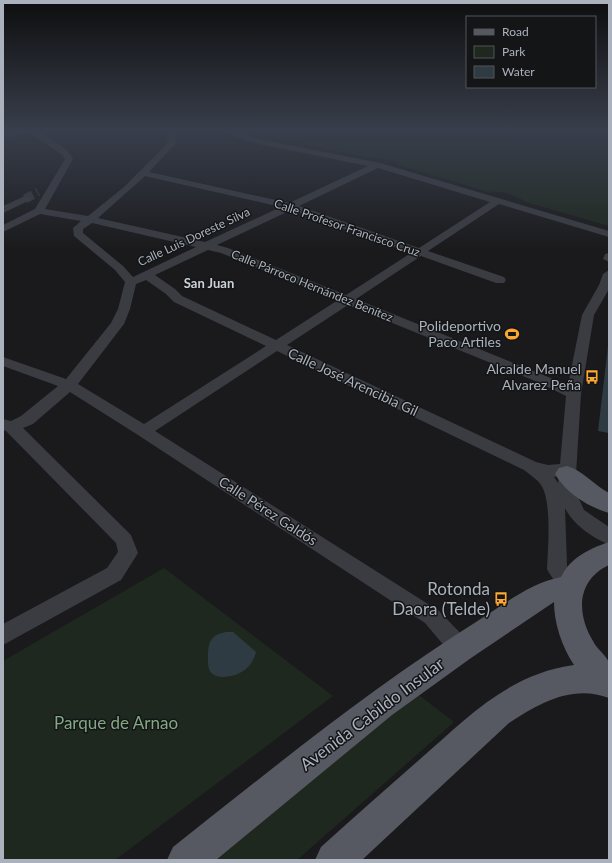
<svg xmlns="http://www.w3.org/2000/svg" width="612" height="863" font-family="Lato,sans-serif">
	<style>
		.green { fill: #1f281f }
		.water { fill: #2e3b42 }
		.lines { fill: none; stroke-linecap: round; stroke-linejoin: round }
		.street-tunnel { stroke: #37383c; stroke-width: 9; stroke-dasharray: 9 4.5; stroke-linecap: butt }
		.street { fill: #3a3c42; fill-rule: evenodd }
		.primary { fill: #565961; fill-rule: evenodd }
		.labels { text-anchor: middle; stroke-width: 3; stroke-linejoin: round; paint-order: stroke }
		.far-street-label { font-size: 12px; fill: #abb2bd; stroke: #141517 }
		.far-neighbourhood-label { font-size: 13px; font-weight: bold; fill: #cdd1d8; stroke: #141517 }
		.poi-label { font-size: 14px; fill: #abb2bd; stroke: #141517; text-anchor: end }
		.street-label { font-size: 14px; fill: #abb2bd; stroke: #141517 }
		.near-poi-label { font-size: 17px; fill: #abb2bd; stroke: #141517; text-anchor: end }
		.near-street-label { font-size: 17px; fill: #abb2bd; stroke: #141517 }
		.near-park-label { font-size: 17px; fill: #82a981; stroke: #141517 }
	</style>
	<rect width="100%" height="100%" fill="#1a1a1c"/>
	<g class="green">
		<path d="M249 129H609V226L526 202C514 195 502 190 488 192L399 165 394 161 386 159 373 158 256 135Z"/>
		<path d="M164 568 333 696 115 860H3V661Z"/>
		<path d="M415 692 454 722 297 860H211Z"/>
	</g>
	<g class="water">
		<path d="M609 338V433L598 431Z"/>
		<path d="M226 632H233L256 652C252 668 240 676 224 677 219 677 213 676 210 671 208 668 208 663 208 659 208 644 209 635 226 632Z"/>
	</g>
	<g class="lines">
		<path class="street-tunnel" d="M25 199 38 192"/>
		<g class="street">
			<path d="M23 129H36L67 150 73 159 45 209 88 216 124 187 168 143 165 129H173L176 143 149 172 289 203 368 166 259 144 236 137 229 129H238L242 133 263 140 380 163 609 231V237L499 204 428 251 504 277 506 280 504 283H496L421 256 356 299 568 385 582 315 599 285 603 274 609 270V289L594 315 581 394 575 490 584 510 609 527V544C593 539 572 523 565 508L567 566 579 578 582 584 579 590C565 595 553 581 547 569 548 549 552 501 541 485 537 479 530 475 524 470L277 351 155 431 439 611 468 641 471 648 468 655 460 658 452 655 425 623 138 435 70 392 33 424 23 428 131 535 138 553 121 580 3 645V624L107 568 118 552 116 543 6 431 3 430V419L11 421 21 416 58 386 3 366V357L66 379 111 323 118 309 125 282 115 270 74 236 73 228 81 221 40 214 3 232V225L35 209 65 159 61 154 30 133 3 138V134ZM378 168 490 202 419 248 299 206ZM145 176 281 207 205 242 98 218ZM291 210 411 253 346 295 228 248 217 245ZM92 223 196 247 133 277 123 266 83 233V229ZM208 250 221 253 338 300 276 340 182 296 175 289 155 275ZM146 280 166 294 174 302 266 346 144 424 78 384 124 324 130 309 136 284ZM348 305 540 383 566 396 560 464 548 465 536 462 287 345ZM559 476 558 483 554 477Z"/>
			<path d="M25 196 30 199 28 201 3 213V206Z"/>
			<path d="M609 253V262L603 259 605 254Z"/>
		</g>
		<g class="primary">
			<path d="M567 466C582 470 594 485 609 493V513C588 507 566 493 555 474L559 468Z"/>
			<path d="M609 542V565C577 580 576 613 593 641 596 648 607 656 609 663 611 673 609 687 609 698 573 684 539 703 509 723L362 860H315L321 847C353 818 386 789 419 760 467 718 508 674 574 665 562 647 554 623 554 602L471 658 392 715 216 860H167L173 847C272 769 369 689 476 622 503 605 530 583 561 577 571 557 589 549 609 542Z"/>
		</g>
	</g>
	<linearGradient id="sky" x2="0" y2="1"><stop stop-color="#0e0e0f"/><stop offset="0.52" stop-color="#383e4b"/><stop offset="1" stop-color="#383e4b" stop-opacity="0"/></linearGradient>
	<rect width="612" height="250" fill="url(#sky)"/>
	<defs>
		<symbol id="stadium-bare" viewBox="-9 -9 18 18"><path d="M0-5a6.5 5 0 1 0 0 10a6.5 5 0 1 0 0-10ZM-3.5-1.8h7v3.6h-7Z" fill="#ffa82f" stroke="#141517" stroke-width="2.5" paint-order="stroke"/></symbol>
		<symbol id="bus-bare" viewBox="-9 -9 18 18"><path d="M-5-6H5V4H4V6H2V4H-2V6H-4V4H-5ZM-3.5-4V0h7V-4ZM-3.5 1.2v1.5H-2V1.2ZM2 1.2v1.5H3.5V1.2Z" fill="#ffa82f" stroke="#141517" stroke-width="2.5" paint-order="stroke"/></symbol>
	</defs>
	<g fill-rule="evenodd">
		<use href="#stadium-bare" x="502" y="324" width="20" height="20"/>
		<use href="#bus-bare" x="582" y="367" width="20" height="20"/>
		<use href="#bus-bare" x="491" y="589" width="20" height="20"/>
	</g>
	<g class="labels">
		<g class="far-street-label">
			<text transform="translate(347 228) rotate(19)" y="4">Calle Profesor Francisco Cruz</text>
			<text transform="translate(194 237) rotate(-25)" y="4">Calle Luis Doreste Silva</text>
			<text transform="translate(312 286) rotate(22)" y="4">Calle Párroco Hernández Benítez</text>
		</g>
		<g class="far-neighbourhood-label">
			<text x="209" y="288">San Juan</text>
		</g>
		<g class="poi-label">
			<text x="501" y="331">Polideportivo<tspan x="501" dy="16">Paco Artiles</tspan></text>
			<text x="581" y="374">Alcalde Manuel<tspan x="581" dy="16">Alvarez Peña</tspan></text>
		</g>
		<g class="street-label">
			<text transform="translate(353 382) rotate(25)" y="5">Calle José Arencibia Gil</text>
			<text transform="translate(268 511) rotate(33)" y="5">Calle Pérez Galdós</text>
		</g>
		<g class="near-poi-label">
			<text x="490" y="595">Rotonda<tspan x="490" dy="20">Daora (Telde)</tspan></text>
		</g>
		<g class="near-street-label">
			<text transform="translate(372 714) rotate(-37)" y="6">Avenida Cabildo Insular</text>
		</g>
		<g class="near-park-label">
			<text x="116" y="729">Parque de Arnao</text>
		</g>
	</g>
	<rect width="612" height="863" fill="none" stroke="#abb2bd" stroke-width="8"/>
	<rect x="466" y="16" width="130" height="72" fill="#141517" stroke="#505459"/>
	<rect x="474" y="29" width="20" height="6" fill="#565961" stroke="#505459"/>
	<text x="502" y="36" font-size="12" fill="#abb2bd">Road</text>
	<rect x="474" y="46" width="20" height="12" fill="#1f281f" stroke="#505459"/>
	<text x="502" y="56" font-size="12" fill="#abb2bd">Park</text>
	<rect x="474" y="66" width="20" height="12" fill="#2e3b42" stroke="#505459"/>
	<text x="502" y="76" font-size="12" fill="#abb2bd">Water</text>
</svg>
